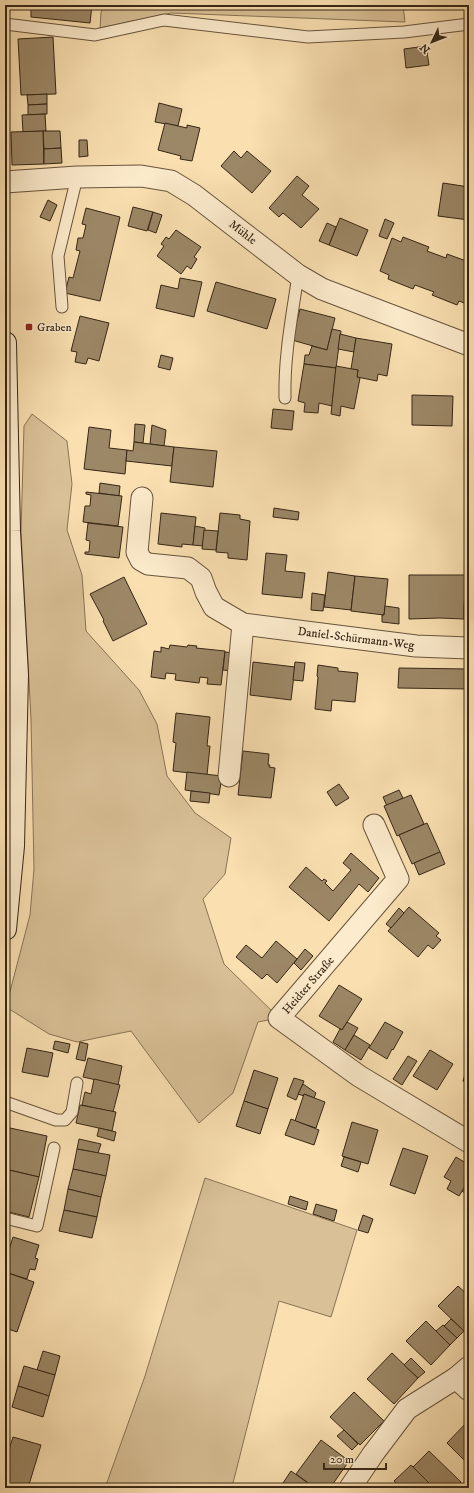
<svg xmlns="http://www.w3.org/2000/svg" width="474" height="1493" font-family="'IM FELL DW Pica',serif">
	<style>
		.green { fill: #d9c096; stroke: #887356 }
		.building { fill: #9c8766; stroke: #362615 }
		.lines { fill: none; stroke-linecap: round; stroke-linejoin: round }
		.lane-casing { stroke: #67543c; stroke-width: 13 }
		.street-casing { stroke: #67543c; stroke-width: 23 }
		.secondary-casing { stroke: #362615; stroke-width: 24 }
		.lane { stroke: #fcebcc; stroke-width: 11 }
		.street { stroke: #fcebcc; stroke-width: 21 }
		.secondary { stroke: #fcebcc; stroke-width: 22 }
		.poi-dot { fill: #8f2418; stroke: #fcebcc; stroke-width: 1.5 }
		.labels { text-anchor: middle; stroke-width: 3; stroke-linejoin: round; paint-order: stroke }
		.street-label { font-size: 12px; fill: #362615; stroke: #fcebcc }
		.poi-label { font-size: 12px; fill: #362615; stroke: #fcebcc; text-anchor: start }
	</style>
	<rect width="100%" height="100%" fill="#fae0b1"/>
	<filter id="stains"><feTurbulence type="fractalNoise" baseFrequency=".005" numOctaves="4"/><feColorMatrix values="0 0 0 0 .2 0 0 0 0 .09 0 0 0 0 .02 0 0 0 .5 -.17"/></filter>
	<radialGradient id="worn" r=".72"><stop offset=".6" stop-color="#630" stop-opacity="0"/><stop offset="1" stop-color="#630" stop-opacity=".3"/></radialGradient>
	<g class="green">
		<path d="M106 5H403L405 22 171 13 100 28 101 12Z"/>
		<path d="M32 414 67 441 72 484 67 530 82 575 86 631 139 690 157 724 167 776 195 813 231 838 225 874 203 899 224 964 279 1018 258 1022 233 1093 199 1123 131 1031 77 1042 49 1034 6 1007 30 915 34 869 31 719 21 532 24 426Z"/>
		<path d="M205 1178 357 1230 331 1317 279 1301 233 1483V1488H105L145 1376Z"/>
	</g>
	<g class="building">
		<path d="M31 5H92L90 23 31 17Z"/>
		<path d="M53 37 56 94 21 95 18 39Z"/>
		<path d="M426 46 429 65 406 68 404 49Z"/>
		<path d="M47 94V104L28 105 27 95Z"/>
		<path d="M159 103 182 109 178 126 155 122Z"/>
		<path d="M47 104V114L28 115V105Z"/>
		<path d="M45 114 46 131 23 132 22 115Z"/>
		<path d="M165 123 187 128V125L200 128 192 161 180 159 181 156 158 150Z"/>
		<path d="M43 131H60L61 148 44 149Z"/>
		<path d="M43 131 44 164 12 165 11 132Z"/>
		<path d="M79 140H87L88 156 79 157Z"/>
		<path d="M61 148 62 163 44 164V149Z"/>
		<path d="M234 151 241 158 247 151 271 171 252 193 221 166Z"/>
		<path d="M297 176 309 186 302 195 319 209 301 228 283 213 279 217 269 208Z"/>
		<path d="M443 183 469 187V220L438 216Z"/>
		<path d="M48 200 57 205 50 221 40 217Z"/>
		<path d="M133 207 153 212 147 231 128 226Z"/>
		<path d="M86 208 120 217 100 301 65 293 69 277 73 278 80 251 76 250 78 238H83L86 225 82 224Z"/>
		<path d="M153 212 162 215 156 233 148 230Z"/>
		<path d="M340 218 368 230 357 256 329 245Z"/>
		<path d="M385 219 394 223 387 239 379 236Z"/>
		<path d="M327 223 336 227 329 245 319 241Z"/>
		<path d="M176 230 201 247 194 257 197 259 191 269 187 266 181 274 157 256 164 246 161 244 166 237 169 239Z"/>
		<path d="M403 237 429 247 427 251 446 258 447 254 469 262V305L459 301 457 305 432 295 434 292 415 285 413 289 388 279 389 275 380 271 392 238 401 242Z"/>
		<path d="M180 278 202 282 194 317 156 308 161 285 178 289Z"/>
		<path d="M216 282 276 299 267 329 207 311Z"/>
		<path d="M300 309 335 318 327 350 292 340Z"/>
		<path d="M80 316 109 323 99 361 88 358 86 364 75 362 77 352 71 351Z"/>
		<path d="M332 329 341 331 336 368 304 364 305 355H309L312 346 327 350Z"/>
		<path d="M340 334 356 338 354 352 338 349Z"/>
		<path d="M356 338 392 344 387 376 378 374 377 381 357 377 358 370 351 369Z"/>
		<path d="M161 355 173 358 170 370 158 367Z"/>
		<path d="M304 364 336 368 332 406 319 403 318 413 304 412 305 403 298 401Z"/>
		<path d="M336 366 358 370 357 377 360 378 354 409 341 406 340 416 331 414Z"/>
		<path d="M412 395 453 396 452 426 412 425Z"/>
		<path d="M273 409 294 411 292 430 271 428Z"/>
		<path d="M135 424 145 425 143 443 134 442Z"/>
		<path d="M152 425 166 430 164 446 150 444Z"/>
		<path d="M89 427 111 430 109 448 127 450 125 474 84 469Z"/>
		<path d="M134 442 174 447 172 466 126 461 127 450 133 451Z"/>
		<path d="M174 447 217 451 213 487 170 482Z"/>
		<path d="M100 483 120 486 119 496 99 493Z"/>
		<path d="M86 492 122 496 118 526 83 522 85 506H90L91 495 86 494Z"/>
		<path d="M274 508 299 512 298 520 273 517Z"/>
		<path d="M161 513 196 517 193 545 182 544V547L158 544Z"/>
		<path d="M220 513 240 515V519L250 521 247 560 228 558V553L216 552Z"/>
		<path d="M88 523 123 527 119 558 85 554V552H89L90 541 86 540Z"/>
		<path d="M195 526 205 528 203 546 193 545Z"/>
		<path d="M204 530 218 531 216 550 202 549Z"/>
		<path d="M266 553 287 555 285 571 305 573 302 598 262 594Z"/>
		<path d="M328 572 355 576 351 610 324 607Z"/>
		<path d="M409 575H465L464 619 440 618 409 619Z"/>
		<path d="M355 576 388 579 384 615 351 611Z"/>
		<path d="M124 577 147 624 113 641 103 621 104 620 90 594Z"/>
		<path d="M312 593 325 595 323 611 311 610Z"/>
		<rect x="464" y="605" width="5" height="14"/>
		<path d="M385 606 399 608V624L382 622V615H384Z"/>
		<path d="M170 645 187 647 188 645 197 646 196 648 225 651 221 685 207 684 208 678 200 677 199 683 175 680 176 674 166 673 165 679 151 677 154 651 161 652V647L169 649Z"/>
		<path d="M225 652 234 653 232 671 223 670Z"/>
		<path d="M253 662 295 667 291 700 250 695Z"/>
		<path d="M295 662 305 663 303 681 293 680Z"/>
		<path d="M318 665 338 668V671L358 673 355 702 332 700 331 711 315 709 318 677 317 676Z"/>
		<path d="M399 668 469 669V689L398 688Z"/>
		<path d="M176 713 210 717 207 746H210L207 775 173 771 176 743 173 742Z"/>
		<path d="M243 751 269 754 268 765H270L269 767 275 768 271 798 238 795Z"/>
		<path d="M187 772 222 776 219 795 185 790Z"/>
		<path d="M339 784 349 798 336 806 327 792Z"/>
		<path d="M399 790 403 798 387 806 383 797Z"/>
		<path d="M191 791 210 793 209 803 190 801Z"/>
		<path d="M411 795 424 824 397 836 384 806Z"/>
		<path d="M427 823 440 852 412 864 399 835Z"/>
		<path d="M440 852 445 864 419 875 414 863Z"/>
		<path d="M351 853 379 878 368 892 359 884 329 921 289 887 306 867 322 881 324 879 327 881 325 883 333 891 351 870 343 863Z"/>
		<path d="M409 907 439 933 436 936 441 940 433 949 428 945 418 957 388 931Z"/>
		<path d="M399 908 404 913 391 928 386 924Z"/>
		<path d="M276 941 297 959 277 983 267 974 262 979 236 957 246 945 262 958Z"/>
		<path d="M305 949 313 956 301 970 294 963Z"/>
		<path d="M339 985 362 999 342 1030 319 1016Z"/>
		<path d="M347 1022 358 1028 345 1050 333 1042 340 1029 342 1030Z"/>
		<path d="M385 1022 403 1032 393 1050 392 1049 387 1059 369 1048Z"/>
		<path d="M354 1035 370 1045 361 1060 345 1050Z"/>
		<path d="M55 1041 70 1044 68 1053 53 1049Z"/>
		<path d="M80 1042 88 1044 85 1061 76 1059Z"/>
		<path d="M27 1048 53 1053 48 1077 22 1072Z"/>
		<path d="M430 1050 453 1064 437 1090 413 1076Z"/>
		<path d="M408 1056 417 1061 402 1085 393 1079Z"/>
		<path d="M88 1058 122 1066 118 1085 83 1077Z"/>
		<path d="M468 1064H469V1085L463 1081Z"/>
		<path d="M254 1070 278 1078 268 1109 244 1101Z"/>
		<path d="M294 1078 304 1081 296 1100 287 1096Z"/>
		<path d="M94 1079 120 1085 113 1112 82 1105 85 1092 91 1094Z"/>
		<path d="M303 1084 316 1093 314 1098 304 1094V1096L298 1094Z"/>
		<path d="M304 1094 325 1102 316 1128 295 1121Z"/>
		<path d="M244 1101 268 1109 260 1134 236 1126Z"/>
		<path d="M80 1105 116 1112 112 1131 76 1123Z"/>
		<path d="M291 1119 319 1130 314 1145 285 1135Z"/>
		<path d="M352 1122 378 1130 368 1164 342 1156Z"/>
		<path d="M10 1128 47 1136 39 1177 5 1169V1149Z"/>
		<path d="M99 1128 116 1132 114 1141 97 1136Z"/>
		<path d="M79 1139 101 1144 98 1153 77 1149Z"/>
		<path d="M403 1148 428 1156 415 1194 390 1185Z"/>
		<path d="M77 1149 110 1155 106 1176 73 1169Z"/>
		<path d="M344 1157 361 1162 358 1172 341 1166Z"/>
		<path d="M456 1157 469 1165 468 1170 469 1180 459 1196 447 1189 451 1181 444 1177Z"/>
		<path d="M5 1169 39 1177 29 1217 5 1211Z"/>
		<path d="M73 1169 106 1176 101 1197 68 1189Z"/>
		<path d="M469 1180V1196L462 1191Z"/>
		<path d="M68 1189 101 1197 97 1217 64 1210Z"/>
		<path d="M290 1196 308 1202 306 1210 288 1204Z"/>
		<path d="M316 1204 337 1210 334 1221 313 1214Z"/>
		<path d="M64 1210 97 1217 92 1238 59 1231Z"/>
		<path d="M363 1215 373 1219 368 1233 358 1230Z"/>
		<path d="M13 1237 39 1245 35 1258 38 1259 35 1270 30 1269 27 1279 5 1272V1262Z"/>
		<path d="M5 1272 34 1282 17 1332 5 1328Z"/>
		<path d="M458 1286 469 1296V1326L464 1331 438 1306Z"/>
		<path d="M451 1319 464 1331 457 1338 444 1326Z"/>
		<path d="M426 1321 450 1345 431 1365 406 1341Z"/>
		<path d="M443 1325 457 1338 450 1345 436 1331Z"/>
		<path d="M43 1351 60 1356 55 1375 37 1370Z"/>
		<path d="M392 1353 418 1378 394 1404 367 1379Z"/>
		<path d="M411 1358 425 1372 418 1378 404 1365Z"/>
		<path d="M24 1366 55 1375 49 1396 18 1386Z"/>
		<path d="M18 1386 49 1396 43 1417 12 1407Z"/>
		<path d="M354 1392 384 1421 360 1445 330 1417Z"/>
		<path d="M469 1420V1465L447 1443Z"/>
		<path d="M344 1430 358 1444 352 1450 337 1436Z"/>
		<path d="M13 1437 41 1445 28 1488H21L5 1483V1462Z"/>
		<path d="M321 1440 349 1461 330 1488H315L296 1474Z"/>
		<path d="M429 1451 461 1482 455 1488H434L413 1467Z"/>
		<path d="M411 1465 434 1488H401L394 1481Z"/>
		<path d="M291 1471 308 1483 305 1488H284L281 1486Z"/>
	</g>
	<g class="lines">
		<defs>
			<g id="lane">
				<path d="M5 24 95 35 164 20 308 37 404 32 469 24"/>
				<path d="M62 307 58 256 77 177"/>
				<path d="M285 398C284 356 292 316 298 275"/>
				<path d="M5 1102 56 1120H65L72 1112 77 1083"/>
				<path d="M5 1218 37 1226 54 1148"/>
			</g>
			<g id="street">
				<path d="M5 182 77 177 141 176 171 181 194 195 298 275 322 289 469 345"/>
				<path d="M142 498 137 552 141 560 148 564 188 568 201 578 206 592 214 607 243 624 416 646 469 648"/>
				<path d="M229 776 243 624"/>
				<path d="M374 825 398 879 279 1018 359 1076 469 1142"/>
				<path d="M469 1367 456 1378 469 1390"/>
				<path d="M350 1488 373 1454 407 1409 456 1378"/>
			</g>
			<path id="secondary" d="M5 343 9 531 17 675 13 846 5 929"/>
		</defs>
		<use href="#lane" class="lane-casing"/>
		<use href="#street" class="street-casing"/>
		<use href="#secondary" class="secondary-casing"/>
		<use href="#lane" class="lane"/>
		<use href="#street" class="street"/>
		<use href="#secondary" class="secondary"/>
	</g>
	<rect class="poi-dot" x="25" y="323" width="8" height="8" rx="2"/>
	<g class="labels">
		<g class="street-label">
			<text transform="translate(243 232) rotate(38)" y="4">Mühle</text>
			<text transform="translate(356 638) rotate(7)" y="4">Daniel-Schürmann-Weg</text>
			<text transform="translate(308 985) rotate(-49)" y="4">Heidter Straße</text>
		</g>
		<g class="poi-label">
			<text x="37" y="331">Graben</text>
		</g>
	</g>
	<rect width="474" height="1493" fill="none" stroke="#fae0b1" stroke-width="20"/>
	<rect x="6" y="6" width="462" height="1481" fill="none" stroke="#362615" stroke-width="2"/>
	<rect x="10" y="10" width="454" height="1473" fill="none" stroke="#362615"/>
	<g transform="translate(432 42) rotate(227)" stroke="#fcebcc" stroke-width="3" paint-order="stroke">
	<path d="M0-3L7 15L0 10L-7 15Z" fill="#362615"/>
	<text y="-6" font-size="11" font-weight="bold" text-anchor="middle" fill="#362615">N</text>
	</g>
	<path d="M324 1463v6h62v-6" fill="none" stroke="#362615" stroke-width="2"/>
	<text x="330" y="1463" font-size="12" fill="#362615" stroke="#fcebcc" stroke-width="3" paint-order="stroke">20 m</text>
	<rect width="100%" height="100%" filter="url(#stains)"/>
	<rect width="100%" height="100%" fill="url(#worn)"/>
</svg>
